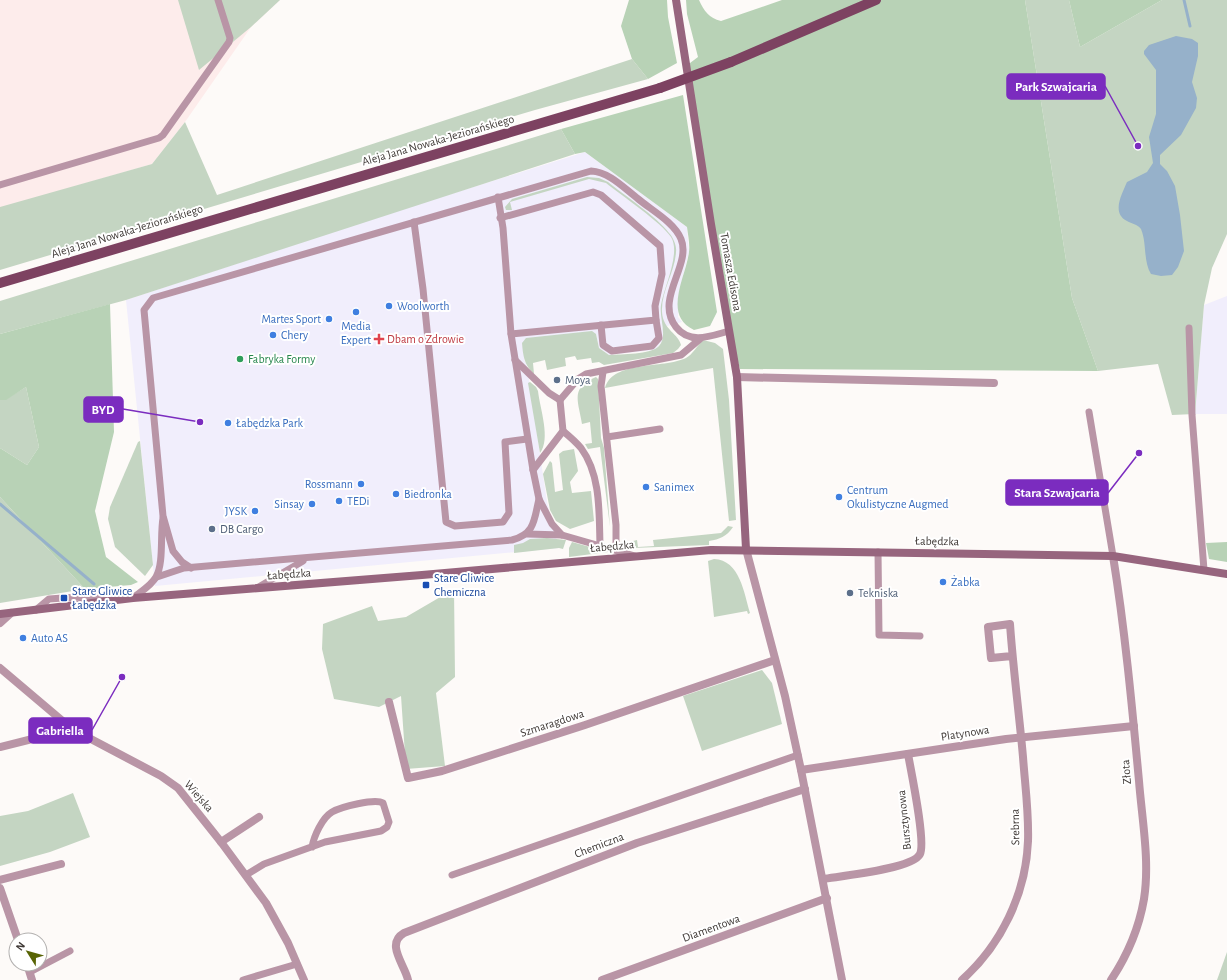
<svg xmlns="http://www.w3.org/2000/svg" width="1227" height="980" font-family="'Alegreya Sans',sans-serif">
	<style>
		.commercial { fill: #f1eefc }
		.industrial { fill: #fdeceb }
		.green { fill: #c4d5c2 }
		.forest { fill: #b8d2b6 }
		.water { fill: #96b1ca }
		.lines { fill: none; stroke-linecap: round; stroke-linejoin: round }
		.stream { stroke: #96b1ca; stroke-width: 3 }
		.lane { stroke: #b995a6; stroke-width: 7 }
		.street { stroke: #b995a6; stroke-width: 8 }
		.secondary { stroke: #97657e; stroke-width: 8 }
		.primary { stroke: #7d4261; stroke-width: 10 }
		.primary-bridge { stroke: #7d4261; stroke-width: 10 }
		.shop-dot { fill: #3f7fe0; stroke: #fff; stroke-width: 1.5 }
		.health-dot { fill: #e0444e; stroke: #fff; stroke-width: 1.5 }
		.leisure-dot { fill: #2e9e5b; stroke: #fff; stroke-width: 1.5 }
		.service-dot { fill: #5c6f8a; stroke: #fff; stroke-width: 1.5 }
		.transit-dot { fill: #1a4fb4; stroke: #fff; stroke-width: 1.5 }
		.labels { text-anchor: middle; stroke-width: 4; stroke-linejoin: round; paint-order: stroke }
		.street-label { font-size: 12px; fill: #3f3936; stroke: #fff }
		.shop-label { font-size: 12px; fill: #366cbe; stroke: #fff; text-anchor: start }
		.health-label { font-size: 12px; fill: #be3a42; stroke: #fff; text-anchor: start }
		.leisure-label { font-size: 12px; fill: #27864d; stroke: #fff; text-anchor: start }
		.service-label { font-size: 12px; fill: #4e5e75; stroke: #fff; text-anchor: start }
		.transit-label { font-size: 12px; fill: #164399; stroke: #fff; text-anchor: start }
		.leader { fill: none; stroke: #7b2cbf; stroke-width: 1.5 }
		.callout-dot { fill: #7b2cbf; stroke: #fff; stroke-width: 1.5 }
		.callout { fill: #7b2cbf; stroke: #7b2cbf; stroke-width: 1.5 }
		.callout-label { font-size: 13px; text-anchor: middle; font-weight: bold; fill: #fff }
	</style>
	<rect width="100%" height="100%" fill="#fdfaf8"/>
	<g class="commercial">
		<path d="M585 152 687 227 689 252 680 289 678 317 682 322 667 326 663 334 664 339 655 350 609 355 599 348 596 334 524 359 527 366 547 502 559 548 155 586 126 300 384 215Z"/>
		<path d="M1227 296V414H1195L1204 305Z"/>
	</g>
	<path class="industrial" d="M0 0H280L251 27 185 122 152 164 0 208Z"/>
	<g class="green">
		<path d="M178 0H280L251 27 199 70Z"/>
		<path d="M1025 0H1069L1080 47 1162 0H1227V234L1212 268 1204 305 1195 414 1172 415 1158 364 1098 371 1072 298Z"/>
		<path d="M632 59 648 79 535 110 0 270V207L152 164 185 122 217 195Z"/>
		<path d="M561 129 575 154 126 300 0 334V301Z"/>
		<path d="M587 177 599 178 608 182C625 196 656 216 669 233 673 237 677 246 676 252 675 272 661 291 662 312 663 330 679 334 681 345L678 349 673 353 604 365 599 362 592 363 591 358 577 360 575 356 565 358 566 366 547 370 545 360 533 363 534 374C524 365 523 355 522 343L526 338 592 331 596 334 599 348 609 355C621 354 651 355 659 346 668 336 659 318 661 305 664 287 681 253 671 237 662 223 621 195 606 183L589 179 510 202 512 210H506L505 207 512 199Z"/>
		<path d="M703 340 715 343 723 349 729 400 736 520 729 521 713 368 605 388C613 360 663 369 686 358 692 355 698 345 703 340Z"/>
		<path d="M596 377 598 379 601 438 604 448 610 527 600 447 588 449 585 444 592 443 590 422 582 424C578 400 570 388 596 377Z"/>
		<path d="M530 382 536 387 538 391C540 409 551 439 540 453L528 383Z"/>
		<path d="M26 387 39 447 27 465 0 448V400L6 399Z"/>
		<path d="M140 441 153 565 145 576 115 547 108 519 110 507 138 442Z"/>
		<path d="M574 449 578 471 570 482 572 493 591 491 594 521 570 529 556 521 550 510 543 474 550 461 552 463 555 492 563 490 559 454 563 451Z"/>
		<path d="M0 497 85 589 0 603Z"/>
		<path d="M728 526 733 527C726 537 720 539 709 541V545L633 548 627 546 625 543 637 540 638 547 654 546 653 540 721 533Z"/>
		<path d="M547 538 566 540 563 549 559 548 514 553V545L523 543 530 539Z"/>
		<path d="M572 542 608 552 569 557V548Z"/>
		<path d="M714 559C740 560 744 593 750 613L748 614 747 611 714 617 708 561Z"/>
		<path d="M454 589 455 677 436 693 445 766 406 769 401 696 379 707 334 699 322 649 323 624 372 606 378 621 406 617Z"/>
		<path d="M762 670 772 683 782 724 702 751 683 696Z"/>
		<path d="M73 793 90 837 50 852 0 866V816L28 811Z"/>
		<path d="M1227 952V980H1217Z"/>
	</g>
	<g class="forest">
		<path d="M629 0H667L668 17 677 63 648 79 632 59 621 26Z"/>
		<path d="M686 0H699C704 11 709 18 721 21L782 0H1025L1072 298 1098 371 740 369 729 331 686 66 698 57 687 14Z"/>
		<path d="M1069 0H1162L1080 47Z"/>
		<path d="M683 95 717 312 710 326 694 330C662 315 686 277 689 252 690 244 688 235 687 227L585 152 575 154 561 129Z"/>
		<path d="M110 304 114 432 95 511 106 557 138 582 131 585 85 589 0 497V448L27 465 39 447 26 387 6 400H0V334Z"/>
		<path d="M1227 542V562L1209 559 1206 543Z"/>
	</g>
	<path class="water" d="M1176 36 1192 39 1198 43V56L1192 82 1197 98 1196 108 1181 135 1160 155V164L1167 171 1175 186 1180 215 1184 251 1178 267 1172 275 1161 276 1151 274C1143 261 1147 243 1141 229 1137 224 1132 224 1127 221 1111 213 1122 194 1127 182L1147 172 1153 163 1149 137 1156 114V70L1144 54V51L1149 45Z"/>
	<g class="lines">
		<g class="stream">
			<path d="M1184 0 1190 26"/>
			<path d="M0 504 94 584"/>
		</g>
		<g class="lane">
			<path d="M0 185 159 138 163 135 229 42 230 38 218 0"/>
			<path d="M498 197 503 228 511 334 533 470 539 499 552 524 562 535"/>
			<path d="M500 218 593 192 601 195 660 246 662 274 655 306 656 320 511 334"/>
			<path d="M414 222 423 289 446 522 455 526 503 522 509 513 505 442 527 439"/>
			<path d="M601 325 603 345 612 351 652 346 659 338 656 320"/>
			<path d="M1189 328 1192 415 1204 570"/>
			<path d="M515 360 549 393 560 400"/>
			<path d="M603 372 601 386 616 525V550"/>
			<path d="M560 400 578 379 586 374 681 355 700 339"/>
			<path d="M1089 412 1113 556"/>
			<path d="M563 431C569 436 576 442 581 448 601 475 599 513 600 545"/>
			<path d="M607 437 660 429"/>
			<path d="M533 470 563 431 560 400"/>
			<path d="M527 534 562 535 635 556"/>
			<path d="M878 552 879 635 920 636"/>
			<path d="M191 568 182 562 173 551 163 516 144 310 153 298 591 171C609 172 623 187 637 198 651 210 674 222 681 239 692 265 654 299 676 327 690 345 711 336 729 331"/>
			<path d="M157 577 184 568 512 540C535 534 534 520 539 499"/>
			<path d="M257 588 303 561"/>
			<path d="M133 598C140 592 151 586 156 577 164 563 160 535 163 518"/>
			<path d="M36 610 49 599 91 596 107 601"/>
			<path d="M246 875 264 864 325 842 381 831 387 827 389 822 383 803C375 798 341 807 332 812 322 818 314 836 312 847"/>
			<path d="M452 875 798 755"/>
			<path d="M30 972 70 951"/>
			<path d="M243 980 297 964"/>
		</g>
		<g class="street">
			<path d="M737 377 994 383"/>
			<path d="M746 549 785 696 801 770 842 980"/>
			<path d="M0 623 11 613"/>
			<path d="M0 668 72 729 161 776 178 788 221 842 266 903 288 943 304 980"/>
			<path d="M389 702 408 778 442 771 585 725 775 660"/>
			<path d="M0 747 72 729"/>
			<path d="M801 770 1006 739 1134 726"/>
			<path d="M221 842 259 817"/>
			<path d="M823 879C841 876 913 869 920 854 926 842 911 771 908 754"/>
			<path d="M0 880 61 864"/>
			<path d="M0 888 18 940"/>
			<path d="M27 964 32 980"/>
			<path d="M408 980C405 965 385 944 404 933L637 843 805 789"/>
			<path d="M602 980 827 898"/>
			<path d="M962 980C1001 945 1026 894 1028 841 1029 813 1025 785 1023 757 1019 712 1013 668 1010 624L988 627 991 658 1012 656"/>
			<path d="M1111 980C1127 956 1139 928 1144 899 1150 861 1142 820 1139 781 1132 706 1125 630 1113 556"/>
		</g>
		<g class="secondary">
			<path d="M676 0 711 224 737 377 746 549"/>
			<path d="M0 614 133 598 422 575 711 550 1113 556 1227 574"/>
		</g>
		<g class="primary">
			<path d="M731 62 876 0"/>
			<path d="M0 283 660 88"/>
		</g>
		<path class="primary-bridge" d="M660 88 731 62"/>
	</g>
	<g class="shop-dot">
		<circle cx="389" cy="306" r="4"/>
		<circle cx="356" cy="312" r="4"/>
		<circle cx="329" cy="319" r="4"/>
		<circle cx="273" cy="335" r="4"/>
		<circle cx="228" cy="423" r="4"/>
		<circle cx="361" cy="484" r="4"/>
		<circle cx="646" cy="487" r="4"/>
		<circle cx="396" cy="494" r="4"/>
		<circle cx="839" cy="497" r="4"/>
		<circle cx="339" cy="501" r="4"/>
		<circle cx="312" cy="504" r="4"/>
		<circle cx="255" cy="511" r="4"/>
		<circle cx="943" cy="582" r="4"/>
		<circle cx="23" cy="638" r="4"/>
	</g>
	<path class="health-dot" d="M377 333h4v4h4v4h-4v4h-4v-4h-4v-4h4z"/>
	<circle class="leisure-dot" cx="240" cy="359" r="4"/>
	<g class="service-dot">
		<circle cx="557" cy="380" r="4"/>
		<circle cx="212" cy="529" r="4"/>
		<circle cx="850" cy="593" r="4"/>
	</g>
	<g class="transit-dot">
		<rect x="422" y="581" width="8" height="8" rx="2"/>
		<rect x="60" y="594" width="8" height="8" rx="2"/>
	</g>
	<g class="labels">
		<g class="street-label">
			<text transform="translate(438 140) rotate(-16)" y="4">Aleja Jana Nowaka-Jeziorańskiego</text>
			<text transform="translate(127 231) rotate(-17)" y="4">Aleja Jana Nowaka-Jeziorańskiego</text>
			<text transform="translate(731 272) rotate(80)" y="4">Tomasza Edisona</text>
			<text transform="translate(937 541) rotate(1)" y="4">Łabędzka</text>
			<text transform="translate(612 546) rotate(-5)" y="4">Łabędzka</text>
			<text transform="translate(289 574) rotate(-4)" y="4">Łabędzka</text>
			<text transform="translate(552 723) rotate(-18)" y="4">Szmaragdowa</text>
			<text transform="translate(965 733) rotate(-9)" y="4">Platynowa</text>
			<text transform="translate(1126 772) rotate(-95)" y="4">Złota</text>
			<text transform="translate(199 796) rotate(49)" y="4">Wiejska</text>
			<text transform="translate(904 820) rotate(-96)" y="4">Bursztynowa</text>
			<text transform="translate(1015 827) rotate(-91)" y="4">Srebrna</text>
			<text transform="translate(599 845) rotate(-21)" y="4">Chemiczna</text>
			<text transform="translate(711 928) rotate(-20)" y="4">Diamentowa</text>
		</g>
		<g class="shop-label">
			<text x="397" y="310">Woolworth</text>
			<text x="321" y="323" text-anchor="end">Martes Sport</text>
			<text x="356" y="330" text-anchor="middle">Media<tspan x="356" dy="14">Expert</tspan></text>
			<text x="281" y="339">Chery</text>
			<text x="236" y="427">Łabędzka Park</text>
			<text x="353" y="488" text-anchor="end">Rossmann</text>
			<text x="654" y="491">Sanimex</text>
			<text x="847" y="494">Centrum<tspan x="847" dy="14">Okulistyczne Augmed</tspan></text>
			<text x="404" y="498">Biedronka</text>
			<text x="347" y="505">TEDi</text>
			<text x="304" y="508" text-anchor="end">Sinsay</text>
			<text x="247" y="515" text-anchor="end">JYSK</text>
			<text x="951" y="586">Żabka</text>
			<text x="31" y="642">Auto AS</text>
		</g>
		<g class="health-label">
			<text x="387" y="343">Dbam o Zdrowie</text>
		</g>
		<g class="leisure-label">
			<text x="248" y="363">Fabryka Formy</text>
		</g>
		<g class="service-label">
			<text x="565" y="384">Moya</text>
			<text x="220" y="533">DB Cargo</text>
			<text x="858" y="597">Tekniska</text>
		</g>
		<g class="transit-label">
			<text x="434" y="582">Stare Gliwice<tspan x="434" dy="14">Chemiczna</tspan></text>
			<text x="72" y="595">Stare Gliwice<tspan x="72" dy="14">Łabędzka</tspan></text>
		</g>
	</g>
	<path class="leader" d="M1138 146L1105 86M200 422L123 409M1139 453L1108 493M122 677L92 730"/>
	<g class="callout-dot">
		<circle cx="1138" cy="146" r="4"/>
		<circle cx="200" cy="422" r="4"/>
		<circle cx="1139" cy="453" r="4"/>
		<circle cx="122" cy="677" r="4"/>
	</g>
	<g class="callout">
		<rect x="1007" y="74" width="98" height="25" rx="4"/>
		<rect x="84" y="397" width="39" height="25" rx="4"/>
		<rect x="1006" y="480" width="102" height="25" rx="4"/>
		<rect x="29" y="718" width="63" height="25" rx="4"/>
	</g>
	<g class="callout-label">
		<text x="1056" y="91">Park Szwajcaria</text>
		<text x="103" y="414">BYD</text>
		<text x="1057" y="497">Stara Szwajcaria</text>
		<text x="60" y="735">Gabriella</text>
	</g>
	<g transform="translate(28 952) rotate(307)"><circle r="19" fill="#ffffff" stroke="#b2b0af"/>
	<path d="M0-3L7 15L0 10L-7 15Z" fill="#586405"/>
	<text y="-6" font-size="11" font-weight="bold" text-anchor="middle" fill="#3f3936">N</text>
	</g>
</svg>
